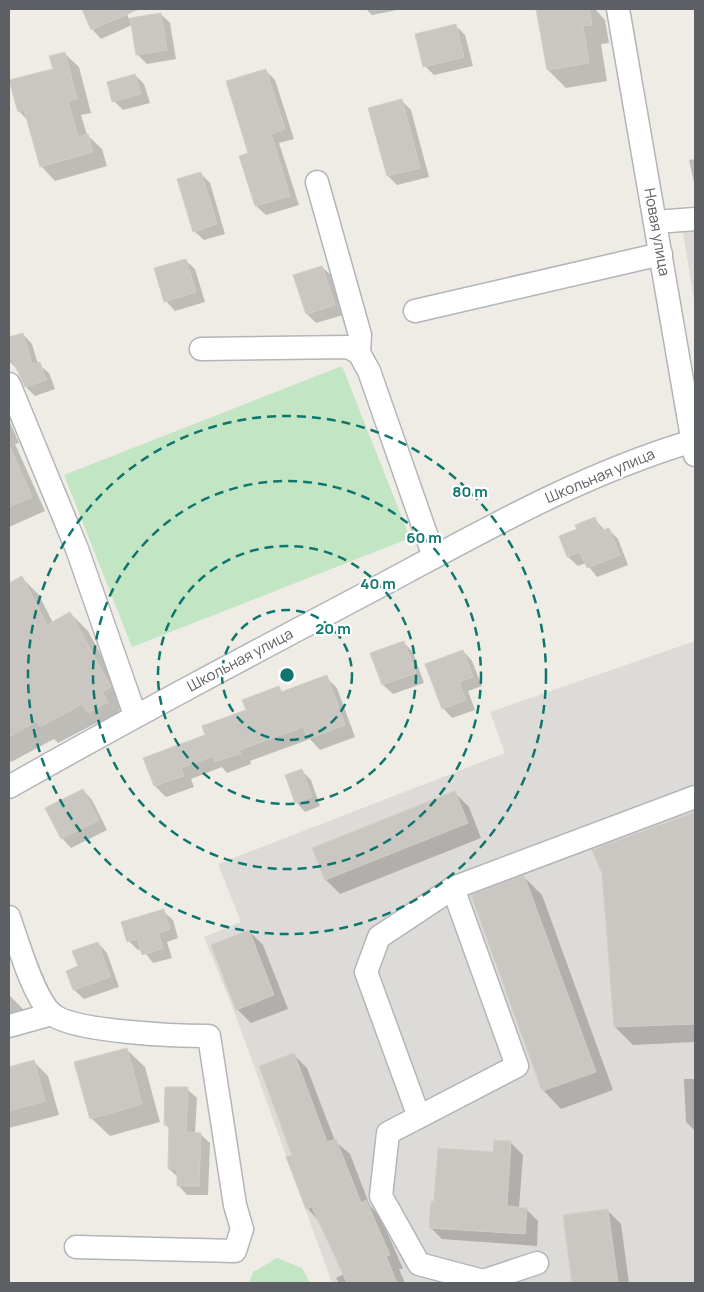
<svg xmlns="http://www.w3.org/2000/svg" width="704" height="1292" font-family="Manrope,sans-serif">
	<style>
		.industrial { fill: #dddbd7 }
		.green { fill: #c2e5c3 }
		.shadow { fill: #0003 }
		.building { fill: #cac7c2; stroke: #d3cec3 }
		.lines { fill: none; stroke-linecap: round; stroke-linejoin: round }
		.minor-casing { stroke: #b2b5b9; stroke-width: 25 }
		.minor { stroke: #fff; stroke-width: 22 }
		.ring { fill: none; stroke: #0f766e; stroke-width: 2.5; stroke-dasharray: 9 6 }
		.labels { text-anchor: middle; stroke-width: 4.5; stroke-linejoin: round; paint-order: stroke }
		.street-label { font-size: 15px; fill: #5c6064; stroke: #fff }
		.centre { fill: #0f766e; stroke: #fff; stroke-width: 2.5 }
		.ring-label { font-size: 15px; text-anchor: middle; font-weight: bold; fill: #0f766e; stroke: #fff; stroke-width: 4.5; stroke-linejoin: round; paint-order: stroke }
	</style>
	<rect width="100%" height="100%" fill="#eeece5"/>
	<g class="industrial">
		<path d="M695 209V306L681 220Z"/>
		<path d="M695 641V1283H332L234 1011 204 937 241 922 218 864 505 753 490 712Z"/>
	</g>
	<g class="green">
		<path d="M342 366 410 538 132 647 64 475Z"/>
		<path d="M277 1258 302 1268 310 1283H249L253 1272Z"/>
	</g>
	<g class="shadow">
		<path d="M83 9H125L129 19 161 14 170 23 176 59 147 64 137 54 132 25 101 39 92 29Z"/>
		<path d="M366 9H402L372 15Z"/>
		<path d="M538 9H595L605 20 609 43 601 44 607 81 566 88 548 70Z"/>
		<path d="M456 26 465 35 473 66 434 75 425 66Z"/>
		<path d="M64 53 79 67 91 113 81 115 87 135 102 149 107 166 55 181 41 166 28 121 19 111 54 69Z"/>
		<path d="M265 70 275 80 294 139 279 143 299 205 266 215 256 206 241 157 250 154Z"/>
		<path d="M135 75 144 84 150 103 123 110 114 101Z"/>
		<path d="M401 100 411 110 429 177 397 185 388 176Z"/>
		<path d="M695 159V187L689 160Z"/>
		<path d="M200 173 210 183 225 234 204 240 194 231Z"/>
		<path d="M185 260 195 269 205 302 175 311 166 301Z"/>
		<path d="M322 267 332 276 343 315 316 323 307 314Z"/>
		<path d="M23 334 32 344 38 364 49 373 55 389 35 396 26 387 17 369 9 361V338Z"/>
		<path d="M9 420 19 443 15 444 45 511 9 527Z"/>
		<path d="M595 519 605 531 608 529 618 539 628 565 597 577 586 563 578 566 568 557 560 537 578 529Z"/>
		<path d="M22 578 39 595 53 623 70 613 88 631 128 705 119 710 124 720 106 730 98 722 58 743 54 739 11 762 9 759V647L19 641 9 621V584Z"/>
		<path d="M403 642 413 652 424 683 393 694 383 685 372 654Z"/>
		<path d="M463 651 472 661 482 686 468 691 475 710 452 718 443 708Z"/>
		<path d="M326 677 337 688 355 737 320 750 310 739 250 761 251 764 227 773 222 767 191 779 194 787 166 797 155 786 145 758 207 735 248 711 279 688 283 692Z"/>
		<path d="M301 770 311 780 320 806 305 812 296 802Z"/>
		<path d="M83 790 92 800 107 830 71 848 62 838Z"/>
		<path d="M455 793 469 807 481 838 340 894 326 880Z"/>
		<path d="M695 814V1042L633 1045 615 1027 603 873 594 850Z"/>
		<path d="M524 877 542 895 613 1090 561 1109 543 1090Z"/>
		<path d="M163 911 173 920 178 938 167 942 172 958 153 963 142 949 138 950 129 941Z"/>
		<path d="M249 931 263 945 288 1009 251 1023 237 1009Z"/>
		<path d="M98 943 107 953 119 987 84 999 74 990 68 971 80 967Z"/>
		<path d="M9 995 24 1010 16 1033 14 1037 9 1039Z"/>
		<path d="M126 1049 145 1067 160 1122 110 1136 91 1118Z"/>
		<path d="M293 1054 307 1068 335 1141 350 1154 370 1206 380 1216 403 1269H399L405 1283H339L336 1278 344 1274 320 1222 307 1208 294 1156Z"/>
		<path d="M34 1062 48 1076 59 1115 9 1128V1069Z"/>
		<path d="M684 1079H695V1131L686 1122Z"/>
		<path d="M187 1089 197 1098 195 1134H200L210 1143 208 1195H187L178 1185V1177L169 1169 170 1130 165 1124Z"/>
		<path d="M511 1143 523 1155 519 1208 526 1209 538 1221 537 1246 442 1239 430 1227 494 1153Z"/>
		<path d="M607 1210 621 1224 629 1283H574L564 1216Z"/>
	</g>
	<g class="building">
		<path d="M82 9H139L91 30Z"/>
		<path d="M536 9H589L592 25 583 26 589 63 547 70Z"/>
		<path d="M161 13 167 50 136 55 130 18Z"/>
		<path d="M456 24 464 57 423 67 415 34Z"/>
		<path d="M65 52 77 99 68 101 78 137 88 134 93 152 40 167 24 110 18 112 9 80 53 69 49 56Z"/>
		<path d="M266 69 285 129 271 134 290 196 255 206 239 156 248 153 226 81Z"/>
		<path d="M135 74 141 94 112 102 107 82Z"/>
		<path d="M402 99 420 168 387 176 368 108Z"/>
		<path d="M201 172 217 224 193 232 177 179Z"/>
		<path d="M186 259 196 292 164 302 154 268Z"/>
		<path d="M322 266 335 305 306 314 293 275Z"/>
		<path d="M23 333 32 364 40 362 46 380 25 387 12 359 9 360V337Z"/>
		<path d="M9 445 32 497 9 507Z"/>
		<path d="M595 517 601 531 609 528 620 555 587 568 580 552 567 557 559 536 577 529 575 525Z"/>
		<path d="M22 576 47 625 70 612 111 687 102 692 108 702 88 713 82 704 40 727 37 721 9 737V583Z"/>
		<path d="M404 641 416 673 382 685 370 653Z"/>
		<path d="M463 650 473 677 459 682 466 700 442 709 425 664Z"/>
		<path d="M327 675 345 725 308 739 303 727 239 750 241 753 215 762 213 756 181 768 184 776 154 786 143 758 205 735 202 726 246 710 242 700 279 686 281 692Z"/>
		<path d="M302 769 312 797 295 803 285 775Z"/>
		<path d="M83 789 99 820 61 839 45 808Z"/>
		<path d="M455 791 468 823 325 880 312 848Z"/>
		<path d="M695 812V1024L614 1027 602 873 592 850Z"/>
		<path d="M524 875 596 1072 542 1091 471 895Z"/>
		<path d="M164 909 170 929 158 933 163 948 142 955 137 939 127 942 121 922Z"/>
		<path d="M249 930 274 995 236 1010 211 945Z"/>
		<path d="M98 942 110 977 73 990 66 971 78 966 72 951Z"/>
		<path d="M127 1048 142 1104 90 1119 74 1062Z"/>
		<path d="M294 1053 327 1142 336 1139 361 1203 366 1200 390 1255 386 1256 397 1283H347L312 1207 306 1209 286 1157 292 1155 259 1066Z"/>
		<path d="M34 1060 45 1101 9 1111V1067Z"/>
		<path d="M165 1087H188L186 1132 201 1133 199 1186H177V1169H168L169 1125H164Z"/>
		<path d="M494 1140 511 1141 507 1206 527 1208 525 1234 429 1228 431 1201H434L438 1148 493 1152Z"/>
		<path d="M608 1209 618 1283H572L563 1215Z"/>
	</g>
	<g class="lines">
		<defs>
			<g id="minor">
				<path d="M618 9 695 455"/>
				<path d="M317 182 360 335 359 353"/>
				<path d="M656 222 695 219"/>
				<path d="M415 311 661 254"/>
				<path d="M201 349 348 347 359 353 369 371 434 557"/>
				<path d="M9 384 77 549 135 715"/>
				<path d="M9 787C132 717 257 651 382 585 483 531 582 474 693 441"/>
				<path d="M9 917C17 940 34 999 52 1014 73 1032 178 1036 209 1036L235 1205 242 1229 235 1251 76 1247"/>
				<path d="M9 1026 52 1014"/>
				<path d="M419 1117 366 972 379 937 453 888"/>
				<path d="M537 1263 483 1281 419 1264 381 1196 388 1133 517 1066 453 888 695 797"/>
			</g>
		</defs>
		<use href="#minor" class="minor-casing"/>
		<use href="#minor" class="minor"/>
	</g>
	<g class="ring">
		<circle cx="287" cy="675" r="65"/>
		<circle cx="287" cy="675" r="129"/>
		<circle cx="287" cy="675" r="194"/>
		<circle cx="287" cy="675" r="259"/>
	</g>
	<g class="labels">
		<g class="street-label">
			<text transform="translate(657 232) rotate(80)" y="5">Новая улица</text>
			<text transform="translate(600 476) rotate(-23)" y="5">Школьная улица</text>
			<text transform="translate(240 660) rotate(-28)" y="5">Школьная улица</text>
		</g>
	</g>
	<circle cx="287" cy="675" r="8" class="centre"/>
	<g class="ring-label">
		<text x="470" y="497">80 m</text>
		<text x="424" y="543">60 m</text>
		<text x="378" y="589">40 m</text>
		<text x="333" y="634">20 m</text>
	</g>
	<rect width="704" height="1292" fill="none" stroke="#5c6064" stroke-width="20"/>
</svg>
